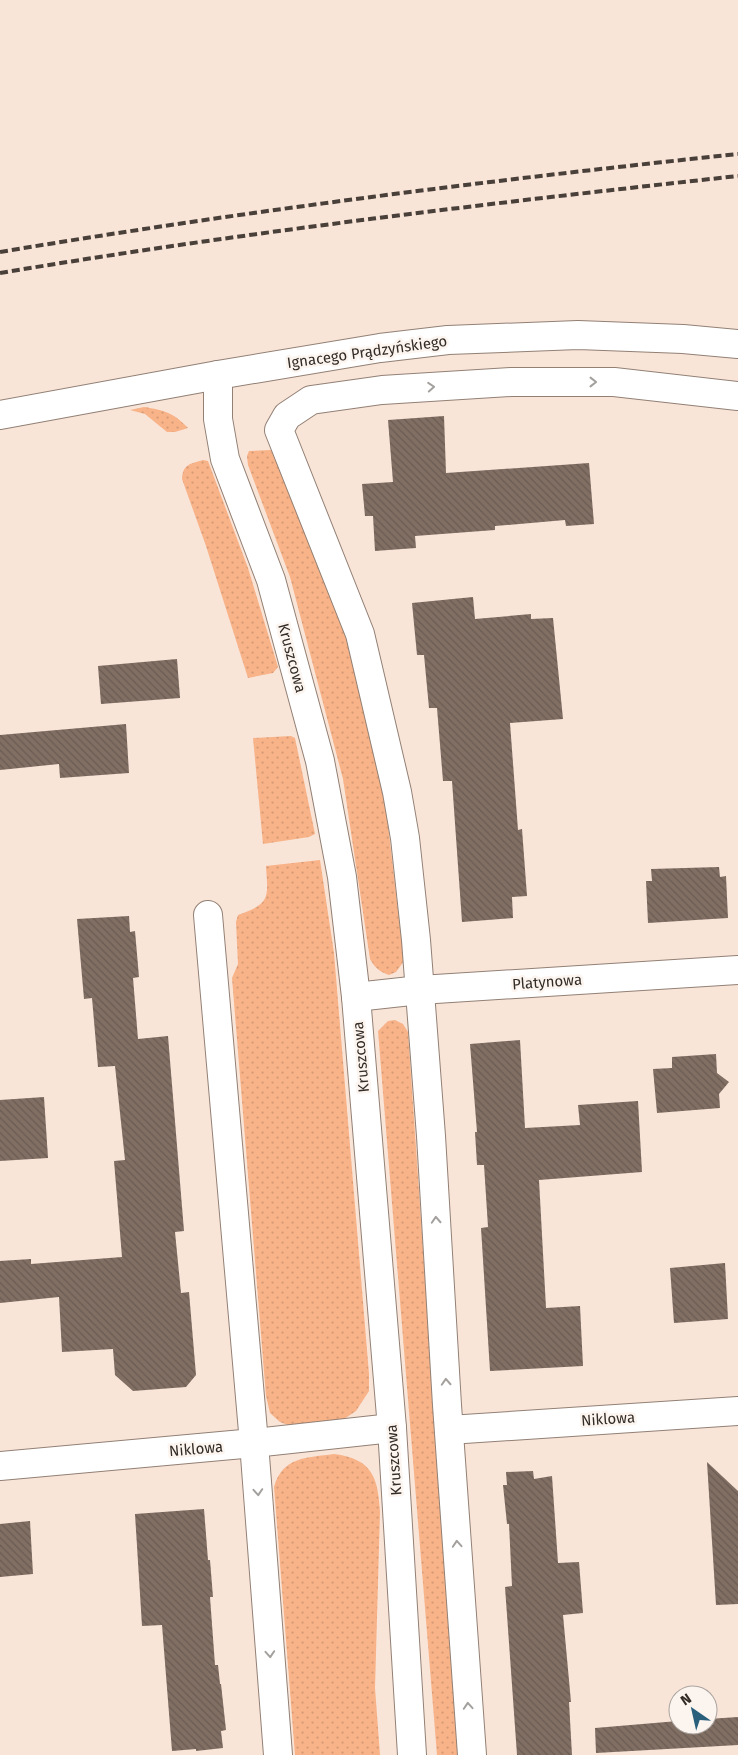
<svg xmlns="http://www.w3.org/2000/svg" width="738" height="1755" font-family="'Fira Sans',sans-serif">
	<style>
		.grass { fill: url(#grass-dots) }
		.building { fill: url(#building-back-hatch) }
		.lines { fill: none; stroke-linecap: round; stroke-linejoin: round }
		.street-casing { stroke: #928075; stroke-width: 30 }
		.secondary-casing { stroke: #928075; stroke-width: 30 }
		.street { stroke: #fff; stroke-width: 28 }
		.secondary { stroke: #fff; stroke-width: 28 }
		.rail { stroke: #49403a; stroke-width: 4; stroke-dasharray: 8 4; stroke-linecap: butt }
		.oneway { stroke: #a3a09d }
		.labels { text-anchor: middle; stroke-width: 5; stroke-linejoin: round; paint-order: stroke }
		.street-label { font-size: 15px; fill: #322b26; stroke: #fcf4ef }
	</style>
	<defs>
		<pattern id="grass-dots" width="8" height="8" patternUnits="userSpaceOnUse" patternTransform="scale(1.25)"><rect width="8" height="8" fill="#f8b388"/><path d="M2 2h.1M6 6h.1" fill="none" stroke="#d59a75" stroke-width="1.8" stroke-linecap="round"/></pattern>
		<pattern id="building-back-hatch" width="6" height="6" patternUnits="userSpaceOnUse" patternTransform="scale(1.25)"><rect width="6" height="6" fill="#816f64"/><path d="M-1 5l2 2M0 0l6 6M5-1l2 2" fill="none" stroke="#6a5b52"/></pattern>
	</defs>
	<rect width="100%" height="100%" fill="#f9e4d8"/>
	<g class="grass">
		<path d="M144 407C164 410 174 413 188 428L175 432H167L145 414 130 410Z"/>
		<path d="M271 450 310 539 345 633 368 725 386 808 404 961 396 972 389 975C380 972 375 968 370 959L343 779 290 577 248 465 247 456 249 451Z"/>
		<path d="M203 460 208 461 248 568 278 667 273 673 248 678 206 546 182 479C183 464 190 464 203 460Z"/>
		<path d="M291 736 295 738 315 834 309 837 263 844 253 738Z"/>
		<path d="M320 860 334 953 369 1374V1391L356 1411 344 1419 336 1423 293 1427 280 1422 270 1413 266 1396 232 978 238 964 236 922 238 915C271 903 268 898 266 866Z"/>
		<path d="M395 1020 403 1024 408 1032 458 1755H437L378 1031 388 1021Z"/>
		<path d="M334 1454C373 1459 378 1478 380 1512L375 1688 380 1755H295L274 1487C283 1456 307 1458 334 1454Z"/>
	</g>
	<g class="building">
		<path d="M444 416 446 473 589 463 594 524 566 526 565 520 495 526V530L415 536 416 548 375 551 373 516H365L362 484 393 482 388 420Z"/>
		<path d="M473 597 475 619 531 614V619L553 618 563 719 510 723 518 830 522 829 527 896 512 897 513 918 462 922 452 781H443L437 708H429L424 655H417L412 603Z"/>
		<path d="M177 659 180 698 101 704 98 666Z"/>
		<path d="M126 724 129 773 60 778 59 764 0 770V735Z"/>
		<path d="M719 867 720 877 726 876 728 918 648 923 646 881H652L651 869Z"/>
		<path d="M129 916 130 932 135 931 139 977 133 978 138 1039 168 1036 184 1231 175 1232 181 1293 189 1292 196 1375 186 1387 133 1391 115 1375 113 1349 62 1352 59 1297 0 1303V1261L31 1259V1264L122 1257 114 1161 125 1160 115 1066 98 1067 92 998 84 999 77 919Z"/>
		<path d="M520 1040 525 1128 580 1125 578 1105 638 1101 642 1172 539 1180 546 1308 580 1306 583 1366 490 1371 481 1228 488 1227 484 1165H477L475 1132H477L470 1044Z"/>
		<path d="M716 1054 717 1073 729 1082 719 1094 720 1108 657 1113 653 1069 672 1068V1057Z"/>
		<path d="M44 1097 48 1158 0 1161V1100Z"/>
		<path d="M725 1263 728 1319 674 1323 670 1268Z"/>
		<path d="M707 1462 738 1491V1604L716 1605Z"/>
		<path d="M533 1471 534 1479 552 1476 558 1563 579 1562 583 1613 563 1615 571 1702H569L572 1755H517L505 1587 512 1586 509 1524H507L503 1485H507L506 1472Z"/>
		<path d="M204 1509 208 1560H210L213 1597H210L215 1665H218L220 1684H221L226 1730 221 1731 223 1748 196 1751V1749L172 1751 162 1625 142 1626 135 1514Z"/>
		<path d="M30 1521 33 1574 0 1577V1524Z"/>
		<path d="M738 1717V1745L596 1753 595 1728 678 1721V1725H708V1719Z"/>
	</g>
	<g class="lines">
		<defs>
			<g id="street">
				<path d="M208 915 254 1443 278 1755"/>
				<path d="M356 997 420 990 738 970"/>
				<path d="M449 1430 738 1411"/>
				<path d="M0 1466 254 1443 392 1428"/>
				<path d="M472 1755 447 1405 431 1136 416 940 405 838 397 792 360 634 279 430 287 416 311 400 382 390 511 382H614L738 396"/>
			</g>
			<g id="secondary">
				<path d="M218 375V419L225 459 271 580 320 761 342 877 356 997 392 1428 412 1755"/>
				<path d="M0 415 218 375 380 348 448 340 578 335 683 339 738 344"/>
			</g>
		</defs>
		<use href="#street" class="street-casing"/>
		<use href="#secondary" class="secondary-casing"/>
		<use href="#street" class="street"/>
		<use href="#secondary" class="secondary"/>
		<g class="rail">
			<path d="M0 252C245 211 491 180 738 154"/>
			<path d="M0 273C245 232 491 203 738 176"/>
		</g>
	</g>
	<defs><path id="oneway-chevron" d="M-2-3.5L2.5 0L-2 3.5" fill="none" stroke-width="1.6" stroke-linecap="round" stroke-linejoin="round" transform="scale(1.25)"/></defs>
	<g class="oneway">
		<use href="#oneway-chevron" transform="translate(593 382)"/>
		<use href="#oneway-chevron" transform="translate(431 387) rotate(-4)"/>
		<use href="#oneway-chevron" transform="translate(436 1220) rotate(-93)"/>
		<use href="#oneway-chevron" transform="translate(446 1382) rotate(-93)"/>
		<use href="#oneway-chevron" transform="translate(258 1492) rotate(86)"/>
		<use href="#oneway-chevron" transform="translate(457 1544) rotate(-94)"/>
		<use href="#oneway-chevron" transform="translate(270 1654) rotate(86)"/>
		<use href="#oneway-chevron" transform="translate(468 1706) rotate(-94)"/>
	</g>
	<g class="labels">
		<g class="street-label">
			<text transform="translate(367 352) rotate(-8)" y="5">Ignacego Prądzyńskiego</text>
			<text transform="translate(292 658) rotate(75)" y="5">Kruszcowa</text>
			<text transform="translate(547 982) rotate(-4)" y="5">Platynowa</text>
			<text transform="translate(361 1057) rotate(-95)" y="5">Kruszcowa</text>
			<text transform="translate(608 1419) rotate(-4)" y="5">Niklowa</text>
			<text transform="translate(196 1449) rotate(-5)" y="5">Niklowa</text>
			<text transform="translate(394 1460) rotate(-94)" y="5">Kruszcowa</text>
		</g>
	</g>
	<g transform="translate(693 1710) rotate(326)"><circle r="24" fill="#fcf4ef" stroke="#aba49f"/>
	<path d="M0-4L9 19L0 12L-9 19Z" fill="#295f7a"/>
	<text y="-8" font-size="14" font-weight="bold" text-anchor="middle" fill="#322b26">N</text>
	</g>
</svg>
